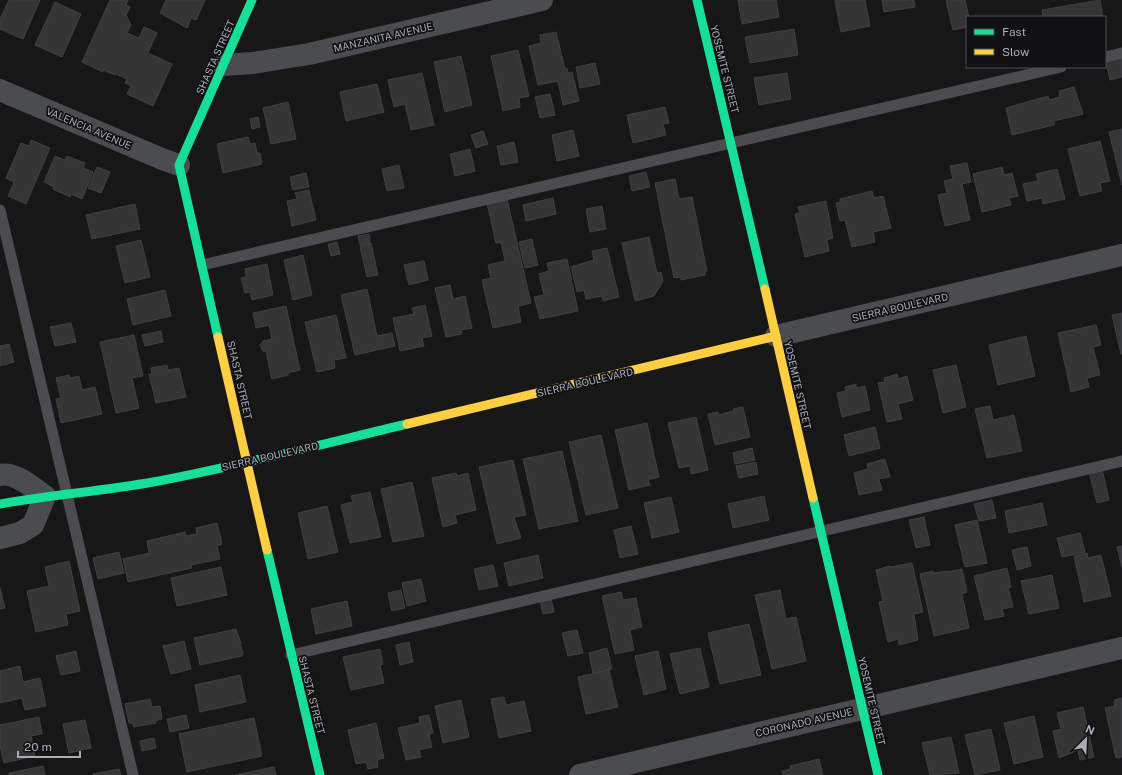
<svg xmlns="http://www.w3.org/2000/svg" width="1122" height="775" font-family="'Public Sans',sans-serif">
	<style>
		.building { fill: #353536; stroke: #3f4043 }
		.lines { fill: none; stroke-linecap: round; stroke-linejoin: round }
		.lane { stroke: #4b4c50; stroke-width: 11 }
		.street { stroke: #4b4c50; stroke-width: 22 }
		.fast { stroke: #16e098; stroke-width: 9 }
		.slow { stroke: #ffcf43; stroke-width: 9 }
		.labels { text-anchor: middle; stroke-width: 3.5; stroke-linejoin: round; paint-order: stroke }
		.street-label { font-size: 10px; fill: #a8adb8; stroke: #111113 }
	</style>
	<rect width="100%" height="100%" fill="#171717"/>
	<g class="building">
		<path d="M9 0H40L23 39 0 29V19Z"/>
		<path d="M110 0H128L126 5 130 7 126 15 131 25 127 33 139 38 144 27 157 33 148 53 172 64 153 106 127 94 131 86 125 83 127 79 116 74 115 75 103 70V72L82 62Z"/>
		<path d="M166 0H205L196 20 191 18 187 28 160 13Z"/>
		<path d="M738 0H776L779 17 742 24Z"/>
		<path d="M835 0H865L870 26 841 32Z"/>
		<path d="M882 0H914L915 7 884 12Z"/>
		<path d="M946 0H965L969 17H967V27L953 30Z"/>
		<path d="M1100 0 1103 17H1043L1042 10Z"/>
		<path d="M55 2 81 14 62 57 35 45Z"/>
		<path d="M794 29 798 55 750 63 745 37Z"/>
		<path d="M556 32 565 69 567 68 568 73 572 72 579 101 563 105 558 81 538 85 529 46 541 43 540 35Z"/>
		<path d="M518 50 529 96 519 98 520 107 503 111 491 56Z"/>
		<path d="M461 56 472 105 445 112 434 62Z"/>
		<path d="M1122 58V77L1110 80 1106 62Z"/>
		<path d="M595 63 600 84 580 88 576 67Z"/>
		<path d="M422 73 434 125 411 130 405 104 394 107 388 80Z"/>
		<path d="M787 73 791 99 759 105 754 78Z"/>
		<path d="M377 84 384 112 346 121 340 92Z"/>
		<path d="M1074 87 1083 114 1054 121V125L1012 135 1006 108 1048 96 1049 100 1060 97 1059 91Z"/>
		<path d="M550 94 555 115 540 118 535 97Z"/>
		<path d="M288 102 296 139 271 144 263 108Z"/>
		<path d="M665 107 669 123 663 124 666 135 633 143 627 115Z"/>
		<path d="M258 117 260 127 252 129 250 119Z"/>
		<path d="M1122 129V185L1109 132Z"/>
		<path d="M573 130 579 156 557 161 552 135Z"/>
		<path d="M483 131 488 144 476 148 471 135Z"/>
		<path d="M248 137 250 144 255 143 257 153H260L262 164 223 173 217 144Z"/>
		<path d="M31 140 50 148 26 204 8 196 14 182 6 178 21 143 29 146Z"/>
		<path d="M1100 141 1110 181 1100 183 1102 191 1080 196 1068 149Z"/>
		<path d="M514 142 518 162 501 165 497 146Z"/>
		<path d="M470 149 475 171 455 176 450 154Z"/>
		<path d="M55 156 65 160 67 156 85 163 83 168 93 172 82 199 71 194 70 197 53 189 54 187 44 182Z"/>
		<path d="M967 163 971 182 962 184 970 220 945 226 938 195 947 193 944 181 953 179 950 166Z"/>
		<path d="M399 165 404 188 387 191 382 169Z"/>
		<path d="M97 167 110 172 101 193 88 188Z"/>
		<path d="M1002 167 1004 175 1012 173 1018 196 1009 198 1011 205 982 212 973 174Z"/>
		<path d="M1057 169 1065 199 1043 204 1042 198 1027 201 1023 184 1038 181 1036 174Z"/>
		<path d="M646 172 650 187 632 191 629 176Z"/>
		<path d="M306 173 309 187 293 190 290 177Z"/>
		<path d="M675 179 679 199 692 197 707 271H705V275L681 280V277L674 278 655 183Z"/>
		<path d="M309 190 316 220 292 226 287 201 297 199 295 193Z"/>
		<path d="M872 191 874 198 883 196 891 228 873 232 875 242 852 247 845 220 840 221 836 203 840 202V199Z"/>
		<path d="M553 198 556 214 526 221 523 205Z"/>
		<path d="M507 199 531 303 518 306 521 322 493 328 482 280 491 278 488 265 505 261 501 242 496 243 487 203Z"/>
		<path d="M826 201 833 238 827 240 829 251 805 257 795 214 800 213 798 207Z"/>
		<path d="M135 204 140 229 92 239 86 215Z"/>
		<path d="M602 206 606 229 590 232 586 209Z"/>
		<path d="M369 234 370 242 360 245 358 236Z"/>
		<path d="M649 237 657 273 661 272 663 281 654 296 635 301 622 243Z"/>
		<path d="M532 239 538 265 525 268 519 242Z"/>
		<path d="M141 240 150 277 125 283 116 246Z"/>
		<path d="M337 242 340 254 331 256 328 244Z"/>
		<path d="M371 243 378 275 367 277 360 246Z"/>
		<path d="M607 248 619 297 603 301 602 296 586 299 584 290 577 292 571 267 594 260 592 251Z"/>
		<path d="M303 255 312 295 293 300 284 260Z"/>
		<path d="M567 259 578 311 540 319 534 297 544 295 539 274 549 271 547 263Z"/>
		<path d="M424 261 428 280 409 285 404 265Z"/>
		<path d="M267 264 273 295 252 300 250 292 245 293 241 278 246 277 245 269Z"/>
		<path d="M450 285 453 299 465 296 472 328 461 330 462 334 446 337 435 288Z"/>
		<path d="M367 289 377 336 392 333 395 346 355 355 341 295Z"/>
		<path d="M165 290 171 316 133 325 127 299Z"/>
		<path d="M425 305 432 336 422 338 424 346 400 351 393 318 414 314 412 308Z"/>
		<path d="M286 306 300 370 288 373V375L272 379 266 352 263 351 260 345 263 341 272 339 269 325 256 328 253 313Z"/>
		<path d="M1122 313V354H1121L1112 315Z"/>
		<path d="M336 315 346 358 334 360 335 368 317 372 305 322Z"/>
		<path d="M71 323 76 342 55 346 50 327Z"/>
		<path d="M1096 325 1101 345 1093 347 1100 375 1087 378 1089 387 1071 392 1058 333Z"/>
		<path d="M161 331 163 342 145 346 142 335Z"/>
		<path d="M134 335 143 376 132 378 139 408 116 413 100 342Z"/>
		<path d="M1026 336 1035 376 998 385 989 345Z"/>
		<path d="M9 344 14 362 0 366V346Z"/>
		<path d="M167 365 168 370 179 368 186 397 156 403 149 374H152L151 368Z"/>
		<path d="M956 365 966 407 943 413 933 370Z"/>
		<path d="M897 374 898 379 907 376 913 400 898 404 902 419 887 422 878 383 885 382 884 378Z"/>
		<path d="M69 375 70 378 79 376 82 390 95 387 102 414 61 423 56 399 61 398 56 378Z"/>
		<path d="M856 384V388L865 386 870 410 842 417 837 393 846 391 845 387Z"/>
		<path d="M990 406 993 420 1014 415 1022 451 987 458 975 409Z"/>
		<path d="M743 407 750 437 715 445 708 414 718 412V415L734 411 733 409Z"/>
		<path d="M696 417 708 470 691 474 690 466 679 468 668 423Z"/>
		<path d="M647 423 659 477 648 480 650 485 629 490 615 430Z"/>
		<path d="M875 427 880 448 849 456 844 435Z"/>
		<path d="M601 435 618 508 586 515 569 442Z"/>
		<path d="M752 448 755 460 735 464 733 453Z"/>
		<path d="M562 451 578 521 539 529 523 459Z"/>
		<path d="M885 459 890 477 879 479 882 490 859 495 854 473 868 469 867 464Z"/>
		<path d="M513 460 526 515 514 517 521 538 497 544 479 467Z"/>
		<path d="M756 462 758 474 739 478 736 466Z"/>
		<path d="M1102 469 1109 500 1097 503 1089 472Z"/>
		<path d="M456 473 457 476 468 473 476 510 455 515 457 523 443 527 432 478Z"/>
		<path d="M412 482 424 536 393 542 381 489Z"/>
		<path d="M370 492 381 537 350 543 341 505 353 502 351 496Z"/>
		<path d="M764 496 769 520 733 528 728 504Z"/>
		<path d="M671 497 679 532 652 538 644 503Z"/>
		<path d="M992 500 996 518 979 521 974 504Z"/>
		<path d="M1042 503 1047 525 1009 533 1005 511Z"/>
		<path d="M327 506 338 552 308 559 298 513Z"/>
		<path d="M924 517 930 545 916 548 909 520Z"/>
		<path d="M977 520 987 563 965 567 955 525Z"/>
		<path d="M217 523 222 544 217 546 220 559 191 565 192 568 128 582 123 559 149 553 147 541 185 532 186 536 197 534 196 528Z"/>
		<path d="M631 526 638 554 620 558 614 530Z"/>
		<path d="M1080 533 1085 552 1062 557 1057 538Z"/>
		<path d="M1122 546V568L1117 547Z"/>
		<path d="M1027 547 1031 566 1017 570 1012 550Z"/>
		<path d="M119 552 124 573 98 579 93 558Z"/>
		<path d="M1087 553 1088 558 1101 555 1111 596 1084 602 1074 556Z"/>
		<path d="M538 555 543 578 509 586 504 563Z"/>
		<path d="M69 561 80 611 66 614 68 625 36 632 27 591 49 586 45 567Z"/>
		<path d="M912 563 923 612 914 614 918 640 899 645 898 639 888 642 879 602 883 601 876 570 889 566 890 567Z"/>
		<path d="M493 565 498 586 479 590 474 569Z"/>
		<path d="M221 567 227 595 177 606 171 578Z"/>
		<path d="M1007 568 1011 587 1008 588 1013 607 1002 609 1004 616 985 620 974 576Z"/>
		<path d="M962 569 967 592 962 594 969 628 934 636 920 574 933 571 934 573 947 571V572Z"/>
		<path d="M1052 575 1059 608 1029 614 1021 581Z"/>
		<path d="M421 579 426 601 407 606 402 583Z"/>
		<path d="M0 588 5 608 0 609Z"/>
		<path d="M401 590 405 608 392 611 388 593Z"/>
		<path d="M780 590 786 619 796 617 806 661 772 669 755 595Z"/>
		<path d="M621 592 623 600 636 598 642 627 630 630 634 650 615 654 602 596Z"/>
		<path d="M551 598 554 612 543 614 540 601Z"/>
		<path d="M347 601 352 626 316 634 311 609Z"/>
		<path d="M749 624 761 675 720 684 708 633Z"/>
		<path d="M236 629 241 643H240L243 653 242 656 200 665 194 638Z"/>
		<path d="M577 630 583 653 568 656 562 633Z"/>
		<path d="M184 641 191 669 171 674 163 646Z"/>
		<path d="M409 642 413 662 400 665 396 645Z"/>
		<path d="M607 648 612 669 593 673 589 653Z"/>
		<path d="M700 648 709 687 680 694 670 654Z"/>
		<path d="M380 649 383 664 380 665 384 683 351 690 343 657Z"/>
		<path d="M76 651 80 671 61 675 56 656Z"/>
		<path d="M658 651 666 689 644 695 635 656Z"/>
		<path d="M20 666 23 682 40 678 46 706 25 710 22 698 0 703V671Z"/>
		<path d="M609 670 618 707 586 714 578 677Z"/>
		<path d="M240 675 246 702 200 712 195 685Z"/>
		<path d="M504 697 506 705 524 701 531 731 499 738 491 699Z"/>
		<path d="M1122 698V757L1116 758 1105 708 1115 706 1114 700Z"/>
		<path d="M150 699 152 707 160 706 162 719 155 721 156 723 134 727 132 723H129L125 704Z"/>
		<path d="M461 700 469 737 443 743 435 706Z"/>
		<path d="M1083 707 1094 757 1080 760 1078 750 1059 758 1053 731 1061 729 1057 713Z"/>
		<path d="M186 715 189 728 170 732 167 719Z"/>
		<path d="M429 715 433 733 429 734 432 747 419 750 421 757 406 760 398 728 420 723 419 717Z"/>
		<path d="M1034 716 1043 757 1014 764 1004 723Z"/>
		<path d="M39 717 42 734 31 736 35 756 4 763 0 745V725Z"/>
		<path d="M254 718 262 756 187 772 179 734Z"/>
		<path d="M85 720 91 748 69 753 63 724Z"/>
		<path d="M376 723 384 758 377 760 378 767 368 769 366 762 356 764 348 730Z"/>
		<path d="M991 729 1000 770 975 775 965 735Z"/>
		<path d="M951 737 959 773 930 775 922 743Z"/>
		<path d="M154 738 156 748 142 751 140 741Z"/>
		<path d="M819 759 823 775H783L782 771 791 769 790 766Z"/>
		<path d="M43 766 45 775H9V773Z"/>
		<path d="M274 767 276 775H235Z"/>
		<path d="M119 769 121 775H94L93 774Z"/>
	</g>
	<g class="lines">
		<g class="lane">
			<path d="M1105 57 1122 53"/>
			<path d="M0 210 133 775"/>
			<path d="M202 265 1061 67"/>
			<path d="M291 655 1122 461"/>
		</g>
		<g class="street">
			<path d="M223 65 253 63 309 54 542 0"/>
			<path d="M0 90 162 159 179 165"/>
			<path d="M776 336 1122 255"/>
			<path d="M0 475C15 471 33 488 45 496L33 525 20 533 0 538"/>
			<path d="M580 775 1122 648"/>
		</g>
		<g class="fast">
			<path d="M697 0 765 289"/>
			<path d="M218 337 179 165 252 0"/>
			<path d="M813 498 878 775"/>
			<path d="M0 504C51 495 102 491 153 482 238 466 323 444 407 424"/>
			<path d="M267 550 320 775"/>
		</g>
		<g class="slow">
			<path d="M765 289 813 498"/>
			<path d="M218 337 267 550"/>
			<path d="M407 424 776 336"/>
		</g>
	</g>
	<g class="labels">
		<g class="street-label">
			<text transform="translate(383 37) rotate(-13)" y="4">MANZANITA AVENUE</text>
			<text transform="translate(215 57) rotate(-66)" y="4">SHASTA STREET</text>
			<text transform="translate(725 69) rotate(76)" y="4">YOSEMITE STREET</text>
			<text transform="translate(89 128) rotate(23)" y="4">VALENCIA AVENUE</text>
			<text transform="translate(900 307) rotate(-13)" y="4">SIERRA BOULEVARD</text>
			<text transform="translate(240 380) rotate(77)" y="4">SHASTA STREET</text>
			<text transform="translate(585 382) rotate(-13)" y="4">SIERRA BOULEVARD</text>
			<text transform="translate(798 385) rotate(77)" y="4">YOSEMITE STREET</text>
			<text transform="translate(270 456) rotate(-13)" y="4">SIERRA BOULEVARD</text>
			<text transform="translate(312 695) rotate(76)" y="4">SHASTA STREET</text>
			<text transform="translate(872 701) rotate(77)" y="4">YOSEMITE STREET</text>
			<text transform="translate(804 722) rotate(-13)" y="4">CORONADO AVENUE</text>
		</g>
	</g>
	<rect x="966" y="16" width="140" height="52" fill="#111113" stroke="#4d4f55"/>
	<rect x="974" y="29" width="20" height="6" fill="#16e098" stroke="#4d4f55"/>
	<text x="1002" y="36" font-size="12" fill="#a8adb8">Fast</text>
	<rect x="974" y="49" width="20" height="6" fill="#ffcf43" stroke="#4d4f55"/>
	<text x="1002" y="56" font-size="12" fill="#a8adb8">Slow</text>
	<g transform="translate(1086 739) rotate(24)" stroke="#111113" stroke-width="3" paint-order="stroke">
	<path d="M0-3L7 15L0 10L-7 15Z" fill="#a8adb8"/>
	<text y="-6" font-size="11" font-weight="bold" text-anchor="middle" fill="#a8adb8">N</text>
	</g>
	<path d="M18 751v6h62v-6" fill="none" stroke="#a8adb8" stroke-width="2"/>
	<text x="24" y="751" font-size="12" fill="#a8adb8" stroke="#111113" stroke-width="3" paint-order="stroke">20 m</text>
</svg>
